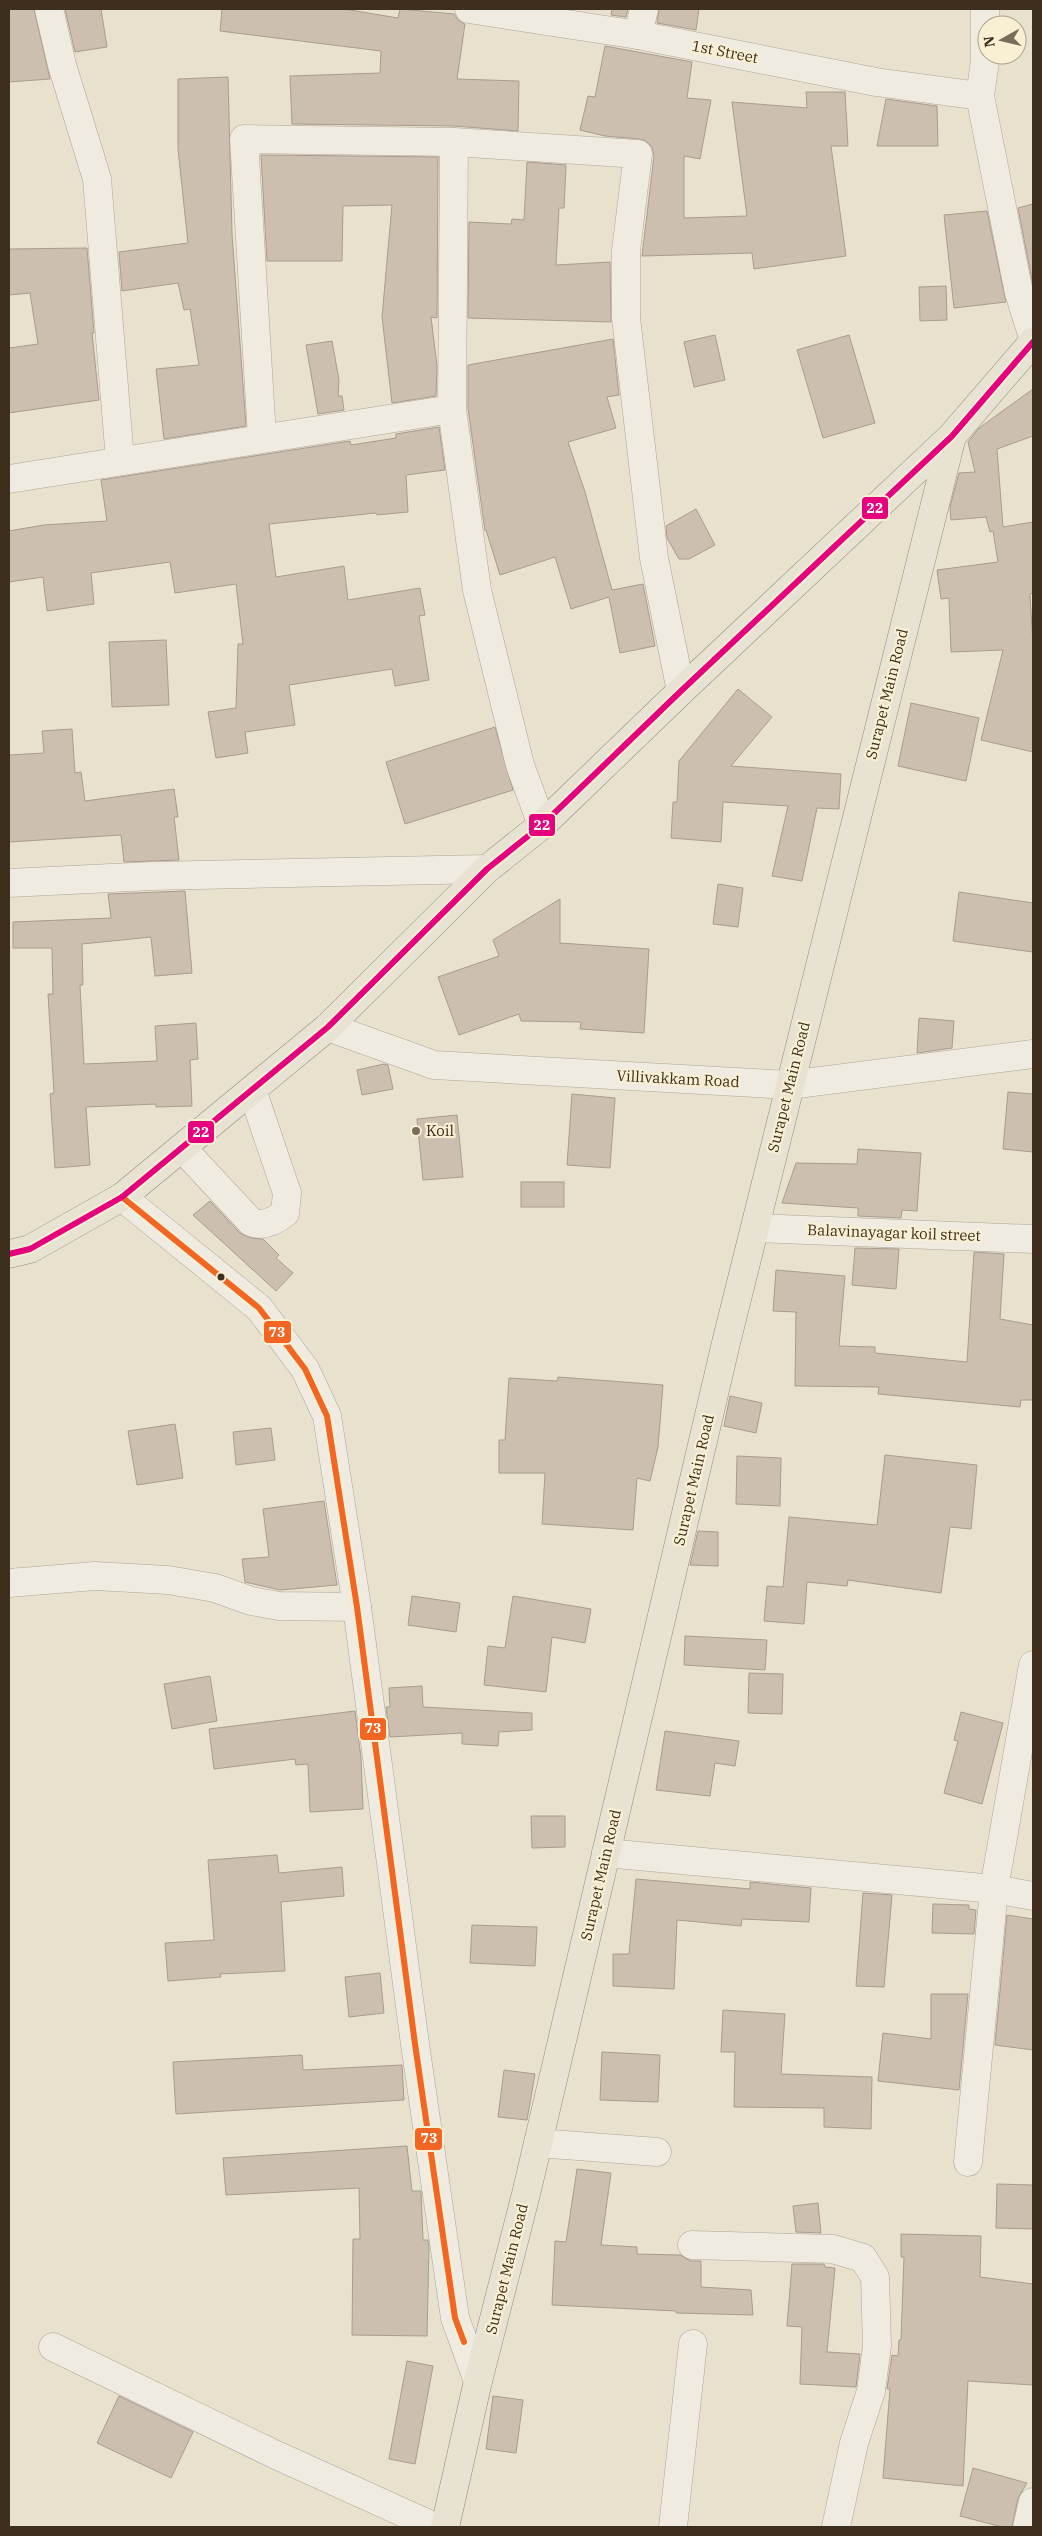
<svg xmlns="http://www.w3.org/2000/svg" width="1042" height="2536" font-family="'IBM Plex Serif',serif">
	<style>
		.building { fill: #ccbfaf; stroke: #a99c8d }
		.lines { fill: none; stroke-linecap: round; stroke-linejoin: round }
		.minor-casing { stroke: #ada697; stroke-width: 29 }
		.major-casing { stroke: #938b7e; stroke-width: 29 }
		.minor { stroke: #efebe1; stroke-width: 28 }
		.major { stroke: #e7e2d1; stroke-width: 28 }
		.bus-1-casing { stroke: #f9f0d4; stroke-width: 10 }
		.bus-2-casing { stroke: #f9f0d4; stroke-width: 10 }
		.bus-1 { stroke: #f26522; stroke-width: 6 }
		.bus-2 { stroke: #e5007d; stroke-width: 6 }
		.poi-dot { fill: #7a6d5b; stroke: #f9f0d4; stroke-width: 2 }
		.bus-dot { fill: #3e2e1d; stroke: #f9f0d4; stroke-width: 2 }
		.labels { text-anchor: middle; stroke-width: 4.5; stroke-linejoin: round; paint-order: stroke }
		.street-label { font-size: 15px; fill: #3e2e1d; stroke: #f9f0d4 }
		.poi-label { font-size: 15px; fill: #3e2e1d; stroke: #f9f0d4; text-anchor: start }
		.line-badge { stroke: #f9f0d4; stroke-width: 2 }
		.badge-label { font-size: 14px; text-anchor: middle; font-weight: bold; fill: #fff }
	</style>
	<rect width="100%" height="100%" fill="#e8e1ce"/>
	<g class="building">
		<path d="M9 9H34L50 79 9 82Z"/>
		<path d="M65 9H101L107 47 75 52Z"/>
		<path d="M222 9H344L398 18 400 9 454 14 459 21 465 24 457 79 519 81 518 131 454 126 292 124 290 76 380 73 381 51 220 31Z"/>
		<path d="M612 9H628L626 17 611 15Z"/>
		<path d="M659 9H699L696 30 657 23Z"/>
		<path d="M605 46 692 62 687 98 711 100 700 159 684 156V218L747 216 732 102 807 108 806 92H845L848 146H831L846 256 754 269 752 253 642 256 654 156 652 147 646 141 640 139 605 136 580 130 588 96 595 97Z"/>
		<path d="M228 77 232 234 246 426 164 439 156 369 199 365 190 309 184 310 178 283 122 291 119 252 188 243 178 149V79Z"/>
		<path d="M886 99 937 106 938 146H877Z"/>
		<path d="M261 155 438 157 437 318 431 317 437 366 436 396 392 403 382 317 392 205 343 206 342 261H267Z"/>
		<path d="M527 162 566 165 564 208H559L556 265 610 262 611 322 468 318 469 222 511 224 512 219 524 220Z"/>
		<path d="M1033 204V285L1018 208Z"/>
		<path d="M987 211 1006 302 954 308 944 215Z"/>
		<path d="M87 248 94 333H92L99 400 9 413V348L38 344 30 293 9 295V249Z"/>
		<path d="M946 286 947 320 920 321 919 287Z"/>
		<path d="M715 335 725 380 694 387 684 342Z"/>
		<path d="M849 335 875 423 823 438 797 350Z"/>
		<path d="M613 339 619 395 607 397 616 428 568 442 585 492 612 590 643 584 655 646 620 653 609 597 571 609 555 557 500 575 486 530 485 531 468 408V365Z"/>
		<path d="M332 341 339 380 338 396H342L344 410 318 414 306 345Z"/>
		<path d="M1033 389V436L997 449 1003 527 1033 522V593L1030 594 1033 645V752L981 740 1003 650 951 652 949 598 941 599 937 570 998 562 993 531 990 532 986 517 951 520 950 507 959 473 975 472 968 442 979 428Z"/>
		<path d="M439 427 445 470 406 475 408 512 377 515 376 513 269 524 276 577 344 566 348 600 420 588 425 615 419 616 429 680 395 686 392 669 289 685 295 725 245 732 248 753 216 758 208 712 236 708 238 644H243L236 584 175 593 170 562 91 573 94 604 47 611 43 577 9 582V531L44 525 107 521 101 480 350 441 351 445 396 438V434Z"/>
		<path d="M696 509 715 545 689 559H679L667 538 666 526Z"/>
		<path d="M166 640 169 705 112 707 109 642Z"/>
		<path d="M738 689 772 717 731 766 841 774 839 809 817 808 802 881 772 876 788 806 723 802 721 842 671 838 673 802H677L679 761Z"/>
		<path d="M911 703 979 718 966 781 898 766Z"/>
		<path d="M495 727 513 790 405 824 386 762Z"/>
		<path d="M72 729 75 773 81 772 85 801 174 789 178 817H174L179 860 124 862 121 835 9 842V755L44 753 42 731Z"/>
		<path d="M718 884 743 888 738 927 713 924Z"/>
		<path d="M185 891 192 973 155 976 151 937 82 944 83 985H80L84 1064 157 1061 155 1026 196 1023 198 1059 190 1060 192 1106 156 1107V1104L86 1107 90 1165 55 1168 50 1094 54 1093 48 994H53L52 948H13V922L111 918 108 894Z"/>
		<path d="M959 892 1033 903V952L953 941Z"/>
		<path d="M560 899V943L649 949 644 1033 580 1029 581 1022 521 1021 519 1014 459 1035 438 977 499 956 493 940Z"/>
		<path d="M919 1018 954 1021 952 1048 917 1053Z"/>
		<path d="M384 1064 388 1065 393 1089 362 1095 357 1070Z"/>
		<path d="M1008 1092 1033 1094V1152L1003 1149Z"/>
		<path d="M572 1094 615 1098 610 1168 567 1165Z"/>
		<path d="M457 1115 463 1177 423 1180 417 1119Z"/>
		<path d="M858 1149 921 1153 917 1211 902 1210 901 1218 858 1216V1208L782 1203 796 1163 857 1164Z"/>
		<rect x="521" y="1182" width="43" height="25"/>
		<path d="M210 1201 240 1233 251 1238 263 1239 279 1255 276 1258 293 1273 276 1291 193 1215Z"/>
		<path d="M855 1248 899 1249 896 1289 852 1285Z"/>
		<path d="M974 1252 1004 1254 1000 1319 1033 1325V1400H1021L1020 1407 878 1394 879 1387 795 1386 796 1312 773 1311 776 1270 845 1276 839 1346 875 1347V1353L967 1362Z"/>
		<path d="M558 1377 663 1385 658 1447 650 1481 637 1478 633 1530 542 1524 545 1473H499V1440H505L509 1378 557 1381Z"/>
		<path d="M730 1396 762 1403 756 1433 724 1426Z"/>
		<path d="M175 1424 183 1478 137 1485 128 1431Z"/>
		<path d="M271 1428 275 1460 236 1465 233 1432Z"/>
		<path d="M885 1455 977 1465 971 1529 950 1527 941 1593 848 1580 847 1586 807 1582 804 1624 764 1621 767 1586 783 1587 789 1517 877 1525Z"/>
		<path d="M737 1456 781 1458 780 1506 736 1504Z"/>
		<path d="M324 1501 337 1585 280 1590 245 1582 242 1559 269 1557 263 1509Z"/>
		<path d="M698 1531 718 1532V1566L690 1565Z"/>
		<path d="M412 1596 460 1603 456 1632 408 1625Z"/>
		<path d="M513 1596 591 1609 585 1643 552 1637 546 1692 484 1685 488 1646 505 1648Z"/>
		<path d="M685 1636 767 1640 765 1670 684 1665Z"/>
		<path d="M749 1673 783 1674 782 1714 748 1713Z"/>
		<path d="M210 1676 217 1721 172 1729 164 1684Z"/>
		<path d="M422 1686 423 1707 532 1713V1730L499 1732 498 1746 462 1744V1733L390 1737 386 1707H390L389 1688Z"/>
		<path d="M355 1711 361 1758 363 1809 310 1812 308 1764 296 1765 295 1759 214 1769 209 1729Z"/>
		<path d="M961 1712 1003 1723 982 1804 944 1793 958 1741 954 1740Z"/>
		<path d="M665 1731 739 1741 735 1766 715 1763 710 1796 656 1790Z"/>
		<path d="M531 1816H565V1847L532 1848Z"/>
		<path d="M277 1855 279 1873 342 1867 344 1896 281 1902 285 1971 220 1974 221 1977 168 1981 165 1943 214 1940 208 1860Z"/>
		<path d="M636 1879 750 1889V1882L811 1888 809 1922 742 1919 741 1926 677 1920 674 1989 613 1986V1954H629Z"/>
		<path d="M863 1893 892 1895 884 1987 856 1986Z"/>
		<path d="M933 1904 969 1905V1909L976 1910 974 1934 932 1933Z"/>
		<path d="M1007 1915 1033 1919V2050L995 2045Z"/>
		<path d="M472 1925 537 1927 535 1966 470 1963Z"/>
		<path d="M380 1973 384 2013 349 2017 345 1977Z"/>
		<path d="M931 1994H968L959 2090 878 2081 883 2033 931 2039Z"/>
		<path d="M723 2010 785 2014 781 2074 872 2077 871 2129 824 2127V2108L734 2107 735 2052H721Z"/>
		<path d="M602 2052 660 2055 658 2102 600 2100Z"/>
		<path d="M302 2055 303 2070 402 2065 404 2100 176 2114 173 2062Z"/>
		<path d="M504 2070 535 2074 527 2120 498 2117Z"/>
		<path d="M407 2146 412 2191H421L423 2240H428L429 2247 427 2336 352 2335 353 2239H360L359 2188 226 2195 223 2158Z"/>
		<path d="M577 2169 611 2173 601 2245 637 2247V2254L680 2255 691 2261H701V2287L751 2290 753 2315 676 2313V2311L552 2305 555 2241 566 2242Z"/>
		<path d="M997 2184 1033 2185V2229L996 2228Z"/>
		<path d="M818 2203 821 2233 796 2232 793 2206Z"/>
		<path d="M901 2234 981 2236 980 2277 1033 2284V2385L968 2381 963 2486 883 2478 890 2389H887L892 2355 898 2356 899 2340H901L904 2257H901Z"/>
		<path d="M792 2264H824L825 2267 835 2268 827 2352 860 2354 856 2387 800 2384 802 2327 787 2326Z"/>
		<path d="M407 2361 433 2366 415 2464 389 2459Z"/>
		<path d="M119 2396 193 2432 171 2478 97 2443Z"/>
		<path d="M493 2396 523 2400 516 2453 486 2449Z"/>
		<path d="M973 2468 1027 2483 1018 2498 1012 2527H1002L960 2516Z"/>
	</g>
	<g class="lines">
		<defs>
			<g id="minor">
				<path d="M49 9 62 65 97 179 120 460"/>
				<path d="M469 9 638 35 876 82 980 96"/>
				<path d="M985 9V61L980 96 1019 293 1033 337"/>
				<path d="M638 35 644 9"/>
				<path d="M454 142 452 409 477 590 520 765 542 825"/>
				<path d="M262 437 244 139 454 142 638 154 626 250V318L654 558 681 691"/>
				<path d="M9 479 452 409"/>
				<path d="M9 883 152 876 487 869"/>
				<path d="M328 1027 434 1065 789 1085 1033 1054"/>
				<path d="M182 1148 251 1222C263 1227 275 1221 285 1213L287 1193 252 1090"/>
				<path d="M122 1197 259 1308 305 1369 327 1416 357 1607 415 2044 455 2318 478 2381"/>
				<path d="M756 1228 1033 1239"/>
				<path d="M9 1583 95 1576 168 1580 215 1588 251 1601 279 1606 357 1607"/>
				<path d="M606 1853 994 1889 1033 1896"/>
				<path d="M538 2143 657 2152"/>
				<path d="M968 2162 994 1889 1033 1665"/>
				<path d="M692 2245 833 2249 863 2258 875 2277 877 2346 871 2391 854 2443 836 2527"/>
				<path d="M53 2347 274 2454 435 2527"/>
				<path d="M673 2527 693 2344"/>
				<path d="M1027 2527 1033 2502"/>
			</g>
			<g id="major">
				<path d="M9 1254 30 1249 122 1197 328 1027 487 869 542 825 681 691 952 436 1033 342"/>
				<path d="M445 2527 478 2381 526 2194 726 1343 952 436"/>
			</g>
		</defs>
		<use href="#minor" class="minor-casing"/>
		<use href="#major" class="major-casing"/>
		<use href="#minor" class="minor"/>
		<use href="#major" class="major"/>
		<defs>
			<path id="bus-1" d="M122 1197 259 1308 305 1369 327 1416 357 1607 415 2044 455 2318 464 2342"/>
			<path id="bus-2" d="M9 1254 30 1249 122 1197 328 1027 487 869 542 825 681 691 952 436 1033 342"/>
		</defs>
		<use href="#bus-1" class="bus-1-casing"/>
		<use href="#bus-2" class="bus-2-casing"/>
		<use href="#bus-1" class="bus-1"/>
		<use href="#bus-2" class="bus-2"/>
	</g>
	<circle class="poi-dot" cx="416" cy="1131" r="5"/>
	<circle class="bus-dot" cx="221" cy="1277" r="4.5"/>
	<g class="labels">
		<g class="street-label">
			<text transform="translate(725 52) rotate(11)" y="5">1st Street</text>
			<text transform="translate(887 694) rotate(-76)" y="5">Surapet Main Road</text>
			<text transform="translate(678 1079) rotate(3)" y="5">Villivakkam Road</text>
			<text transform="translate(789 1087) rotate(-76)" y="5">Surapet Main Road</text>
			<text transform="translate(894 1233) rotate(2)" y="5">Balavinayagar koil street</text>
			<text transform="translate(694 1480) rotate(-77)" y="5">Surapet Main Road</text>
			<text transform="translate(601 1875) rotate(-77)" y="5">Surapet Main Road</text>
			<text transform="translate(507 2269) rotate(-76)" y="5">Surapet Main Road</text>
		</g>
		<g class="poi-label">
			<text x="426" y="1136">Koil</text>
		</g>
	</g>
	<g class="line-badge">
		<rect x="861" y="496" width="28" height="24" rx="5" fill="#e5007d"/>
		<rect x="528" y="813" width="28" height="24" rx="5" fill="#e5007d"/>
		<rect x="187" y="1120" width="28" height="24" rx="5" fill="#e5007d"/>
		<rect x="263" y="1320" width="29" height="24" rx="5" fill="#f26522"/>
		<rect x="359" y="1717" width="28" height="24" rx="5" fill="#f26522"/>
		<rect x="414" y="2127" width="29" height="24" rx="5" fill="#f26522"/>
	</g>
	<g class="badge-label">
		<text x="875" y="513">22</text>
		<text x="542" y="830">22</text>
		<text x="201" y="1137">22</text>
		<text x="277" y="1337">73</text>
		<text x="373" y="1733">73</text>
		<text x="429" y="2143">73</text>
	</g>
	<rect width="1042" height="2536" fill="none" stroke="#3e2e1d" stroke-width="20"/>
	<g transform="translate(1002 40) rotate(262)"><circle r="24" fill="#f9f0d4" stroke="#aea28b"/>
	<path d="M0-4L9 19L0 12L-9 19Z" fill="#7a6d5b"/>
	<text y="-8" font-size="14" font-weight="bold" text-anchor="middle" fill="#3e2e1d">N</text>
	</g>
</svg>
